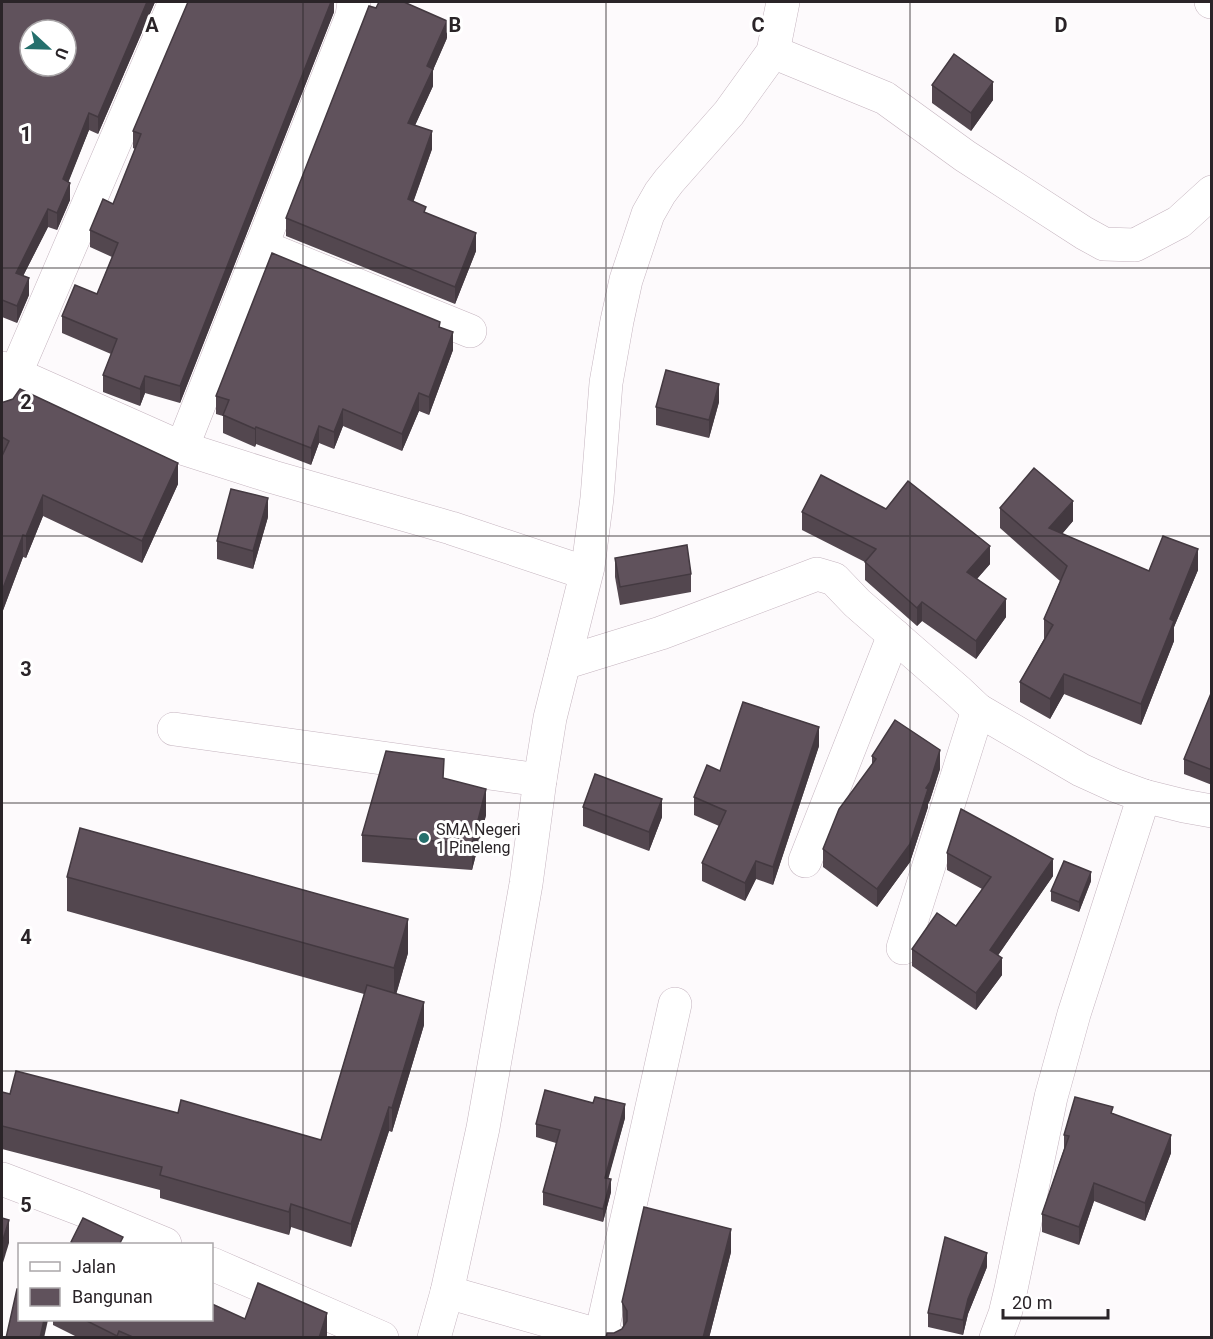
<svg xmlns="http://www.w3.org/2000/svg" width="1213" height="1339" font-family="Roboto,sans-serif">
	<style>
		.lines { fill: none; stroke-linecap: round; stroke-linejoin: round }
		.minor-casing { stroke: #c5b4bf; stroke-width: 34 }
		.minor { stroke: #fff; stroke-width: 33 }
		.wall { fill: #53474f }
		.shaded-wall { fill: #433940 }
		.building { fill: #60525c; stroke: #433940; stroke-width: 1.5; fill-rule: evenodd }
		.grid { fill: none; stroke: #2a2428; stroke-width: 1.5; stroke-opacity: 0.55 }
		.poi-dot { fill: #246f6c; stroke: #fff; stroke-width: 2 }
		.labels { text-anchor: middle; stroke-width: 6; stroke-linejoin: round; paint-order: stroke }
		.poi-label { font-size: 16px; fill: #2a2428; stroke: #fff; text-anchor: start }
		.grid-label { font-size: 20px; text-anchor: middle; font-weight: bold; fill: #2a2428; stroke: #fff; stroke-width: 6; stroke-linejoin: round; paint-order: stroke }
	</style>
	<rect width="100%" height="100%" fill="#fdfafc"/>
	<g class="lines">
		<defs>
			<g id="minor">
				<path d="M1211 2H1212"/>
				<path d="M773 52 885 98 965 156 1084 233 1104 244 1135 245 1179 222 1212 192"/>
				<path d="M261 246 470 331"/>
				<path d="M2 368 182 448 273 477 451 528 586 573"/>
				<path d="M2 405 175 2"/>
				<path d="M182 448 352 16 354 2"/>
				<path d="M564 663 661 633 817 574 834 579 857 603 959 692 978 710 1081 770 1114 785 1144 796 1184 806 1212 811"/>
				<path d="M174 729 540 780"/>
				<path d="M805 861 894 635"/>
				<path d="M903 948 978 710"/>
				<path d="M2 1179 78 1208 165 1244"/>
				<path d="M212 1264 382 1338"/>
				<path d="M447 1292 609 1338"/>
				<path d="M601 1335 675 1004"/>
				<path d="M434 1338 447 1292 483 1128 526 884 540 780 550 718 588 567 597 498 606 383 617 321 626 280 648 214 660 193 669 181 729 113 773 52 783 2"/>
				<path d="M996 1338 1005 1314 1011 1289 1051 1097 1074 1014 1144 796"/>
			</g>
		</defs>
		<use href="#minor" class="minor-casing"/>
		<use href="#minor" class="minor"/>
	</g>
	<g class="wall">
		<path d="M2 2H155L98 134 89 130 68 182 70 200 57 230 48 227 23 276 29 295 17 323 2 317Z"/>
		<path d="M334 2V12L180 403 145 393 140 406 103 392V375L111 354 62 333V316L97 294 112 257 90 247V230L113 204 135 149 133 148V131Z"/>
		<path d="M447 38 433 70V86L415 125 432 149 413 202 426 213 476 251 455 304 286 236V218Z"/>
		<path d="M932 85 993 100 971 131 932 103Z"/>
		<path d="M440 327 453 350 429 415 419 411 402 451 343 426 334 449 319 443 311 465 256 444 255 447 223 433V416L216 414V396Z"/>
		<path d="M2 402 178 484 142 563 43 516 26 558 23 557 2 613Z"/>
		<path d="M719 402 709 438 656 425V407Z"/>
		<path d="M1000 508 1073 521 1062 534 1149 571 1198 570 1174 627V641L1141 725 1064 694 1050 719 1020 702V682L1044 639V619L1060 581 1000 528Z"/>
		<path d="M802 512 990 564 977 579 1006 617 976 659 922 621 917 626 865 580V562L802 530Z"/>
		<path d="M268 517 253 569 217 559V541Z"/>
		<path d="M615 558 691 574V592L620 605 615 577Z"/>
		<path d="M1212 691V785L1184 774V759Z"/>
		<path d="M819 746 773 885 756 879 745 901 702 881V863L719 826 694 815V797L720 771Z"/>
		<path d="M872 756 940 769 930 800 928 804V807L910 862 877 907 823 867V849L872 765Z"/>
		<path d="M444 778 486 815 472 870 362 862V835Z"/>
		<path d="M583 807 662 817 649 851 583 826Z"/>
		<path d="M947 853 1053 876 998 955 1002 975 976 1010 912 966V949L956 926 982 889 947 870Z"/>
		<path d="M67 877 408 953 396 994 424 1025 392 1132 389 1131 351 1247 291 1227 289 1235 160 1198V1190L2 1149V1092L10 1094 178 1113 321 1140 364 994 67 911Z"/>
		<path d="M1091 881 1079 912 1051 901V891Z"/>
		<path d="M1113 1113 1171 1153 1145 1221 1094 1201 1079 1245 1042 1232V1214L1064 1149V1135Z"/>
		<path d="M625 1118 608 1178 611 1192 603 1222 543 1205V1192L556 1143 536 1137V1124Z"/>
		<path d="M731 1252 709 1338 614 1333 622 1329 623 1326 622 1302Z"/>
		<path d="M987 1267 968 1314 963 1335 928 1327V1313Z"/>
		<path d="M245 1319 327 1335 326 1338H79L53 1325V1320Z"/>
	</g>
	<g class="shaded-wall">
		<path d="M147 2H155L98 134V117Z"/>
		<path d="M331 2H334V12L180 403V386Z"/>
		<path d="M447 21V38L433 70V86L408 141V123L427 66Z"/>
		<path d="M993 82V100L971 131V113Z"/>
		<path d="M89 113V130L63 196V179Z"/>
		<path d="M432 131V149L408 217V199Z"/>
		<path d="M70 183V200L57 230V213Z"/>
		<path d="M48 209V227L16 290V273Z"/>
		<path d="M476 233V251L455 304V287Z"/>
		<path d="M29 278V295L17 323V306Z"/>
		<path d="M453 332V350L429 415V397Z"/>
		<path d="M145 376V393L140 406V389Z"/>
		<path d="M719 384V402L709 438V420Z"/>
		<path d="M419 393V411L402 451V434Z"/>
		<path d="M343 409V426L334 449V432Z"/>
		<path d="M319 426V443L311 465V448Z"/>
		<path d="M256 427V444L255 447V429Z"/>
		<path d="M178 463V484L142 563V541Z"/>
		<path d="M43 495V516L26 558V536Z"/>
		<path d="M268 498V517L253 569V551Z"/>
		<path d="M1073 501V521L1049 549V528Z"/>
		<path d="M23 535V557L2 613V591Z"/>
		<path d="M990 546V564L967 590V572Z"/>
		<path d="M1198 549V570L1174 627V641L1141 725V704L1170 619Z"/>
		<path d="M1006 599V617L976 659V641Z"/>
		<path d="M922 602V621L917 626V608Z"/>
		<path d="M1064 674V694L1050 719V699Z"/>
		<path d="M819 727V746L773 885V867Z"/>
		<path d="M940 750V769L930 800 928 804V807L910 862 877 907V889L926 788Z"/>
		<path d="M486 789V815L472 870V844Z"/>
		<path d="M662 799V817L649 851V832Z"/>
		<path d="M1053 859V876L990 967V950Z"/>
		<path d="M756 861V879L745 901V883Z"/>
		<path d="M1091 872V881L1079 912V902Z"/>
		<path d="M408 919V953L394 1002V968Z"/>
		<path d="M1002 958V975L976 1010V993Z"/>
		<path d="M424 1002V1025L392 1132V1108Z"/>
		<path d="M625 1104V1118L605 1191V1178Z"/>
		<path d="M389 1107V1131L351 1247V1224Z"/>
		<path d="M1171 1135V1153L1145 1221V1203Z"/>
		<path d="M611 1179V1192L603 1222V1209Z"/>
		<path d="M1094 1183V1201L1079 1245V1227Z"/>
		<path d="M291 1204V1227L289 1235V1212Z"/>
		<path d="M9 1220V1243L2 1266V1243Z"/>
		<path d="M731 1229V1252L709 1338H703Z"/>
		<path d="M987 1253V1267L968 1314 963 1335V1320L968 1299Z"/>
		<path d="M327 1313V1335L326 1338H319Z"/>
		<path d="M44 1320H48L44 1338H40Z"/>
	</g>
	<g class="building">
		<path d="M2 2H147L98 117 89 113 63 179 70 183 57 213 48 209 16 273 29 278 17 306 2 300ZM30 30H66V66H30Z"/>
		<path d="M188 2H331L180 386 145 376 140 389 103 375 117 339 62 316 75 285 97 294 118 243 90 230 103 199 113 204 141 134 133 131Z"/>
		<path d="M379 2H404L447 21 427 66 433 69 408 123 432 131 408 199 426 207 424 212 476 233 455 287 286 218 369 6 376 8Z"/>
		<path d="M954 54 993 82 971 113 932 85Z"/>
		<path d="M272 253 440 322 439 327 453 332 429 397 419 393 402 434 343 409 334 432 319 426 311 448 256 427 255 429 223 415 229 400 216 396Z"/>
		<path d="M666 370 719 384 709 420 656 407Z"/>
		<path d="M20 389 178 463 142 541 43 495 26 536 23 535 2 591V456L9 441 2 437V402H4L13 399Z"/>
		<path d="M1034 468 1073 501 1049 528 1149 571 1163 536 1198 549 1170 619 1174 621 1141 704 1064 674 1050 699 1020 682 1053 625 1044 619 1067 566 1000 508Z"/>
		<path d="M821 475 886 509 908 481 990 546 967 572 1006 599 976 641 922 602 917 608 865 562 876 549 802 512Z"/>
		<path d="M231 489 268 498 253 551 217 541Z"/>
		<path d="M687 545 691 574 620 587 615 558Z"/>
		<path d="M1212 691V770L1184 759Z"/>
		<path d="M743 702 819 727 773 867 756 861 745 883 702 863 726 811 694 797 707 765 720 771Z"/>
		<path d="M895 720 940 750 930 782 926 788 928 789 910 844 877 889 823 849 839 809 876 759 872 756Z"/>
		<path d="M386 751 444 759 443 778 486 789 472 844 362 835Z"/>
		<path d="M595 774 662 799 649 832 583 807Z"/>
		<path d="M961 809 1053 859 990 950 1002 958 976 993 912 949 937 913 956 926 991 877 947 853Z"/>
		<path d="M80 828 408 919 394 968 67 877Z"/>
		<path d="M1064 861 1091 872 1079 902 1051 891Z"/>
		<path d="M367 985 424 1002 392 1108 389 1107 351 1224 291 1204 289 1212 160 1175 162 1167 2 1126V1092L10 1094 16 1071 178 1113 181 1100 321 1140Z"/>
		<path d="M545 1090 593 1103 595 1097 625 1104 605 1178 611 1179 603 1209 543 1192 560 1130 536 1124Z"/>
		<path d="M1075 1097 1113 1107 1111 1113 1171 1135 1145 1203 1094 1183 1079 1227 1042 1214 1069 1136 1064 1135Z"/>
		<path d="M644 1207 731 1229 703 1338H606L607 1333H614L622 1329 627 1321V1311L622 1302Z"/>
		<path d="M2 1218 9 1220 2 1243Z"/>
		<path d="M83 1218 123 1237 119 1245H76L71 1242Z"/>
		<path d="M945 1237 987 1253 968 1299 963 1320 928 1313Z"/>
		<path d="M258 1283 327 1313 319 1338H135L119 1331 117 1336 85 1320H212V1304L245 1319Z"/>
		<path d="M17 1289H20V1320H44L40 1338H6Z"/>
	</g>
	<path class="grid" d="M303 2V1338M606 2V1338M910 2V1338M2 268H1212M2 536H1212M2 803H1212M2 1071H1212"/>
	<circle class="poi-dot" cx="424" cy="838" r="6"/>
	<g class="labels">
		<g class="poi-label">
			<text x="436" y="835">SMA Negeri<tspan x="436" dy="18">1 Pineleng</tspan></text>
		</g>
	</g>
	<g class="grid-label">
		<text x="152" y="32">A</text>
		<text x="455" y="32">B</text>
		<text x="758" y="32">C</text>
		<text x="1061" y="32">D</text>
		<text x="26" y="141">1</text>
		<text x="26" y="409">2</text>
		<text x="26" y="676">3</text>
		<text x="26" y="944">4</text>
		<text x="26" y="1212">5</text>
	</g>
	<rect width="1213" height="1339" fill="none" stroke="#2a2428" stroke-width="6"/>
	<rect x="18" y="1243" width="195" height="78" fill="#ffffff" stroke="#aaa7a9" stroke-width="1.5"/>
	<rect x="30" y="1262" width="30" height="9" fill="#ffffff" stroke="#aaa7a9" stroke-width="1.5"/>
	<text x="72" y="1273" font-size="18" fill="#2a2428">Jalan</text>
	<rect x="30" y="1288" width="30" height="18" fill="#60525c" stroke="#aaa7a9" stroke-width="1.5"/>
	<text x="72" y="1303" font-size="18" fill="#2a2428">Bangunan</text>
	<g transform="translate(48 48) rotate(112)"><circle r="28" fill="#ffffff" stroke="#aaa7a9" stroke-width="1.5"/>
	<path d="M0-4.5L10 22L0 15L-10 22Z" fill="#246f6c"/>
	<text y="-9" font-size="16" font-weight="bold" text-anchor="middle" fill="#2a2428">U</text>
	</g>
	<path d="M1003 1309v9h105v-9" fill="none" stroke="#2a2428" stroke-width="3"/>
	<text x="1012" y="1309" font-size="18" fill="#2a2428" stroke="#ffffff" stroke-width="4.5" paint-order="stroke">20 m</text>
</svg>
